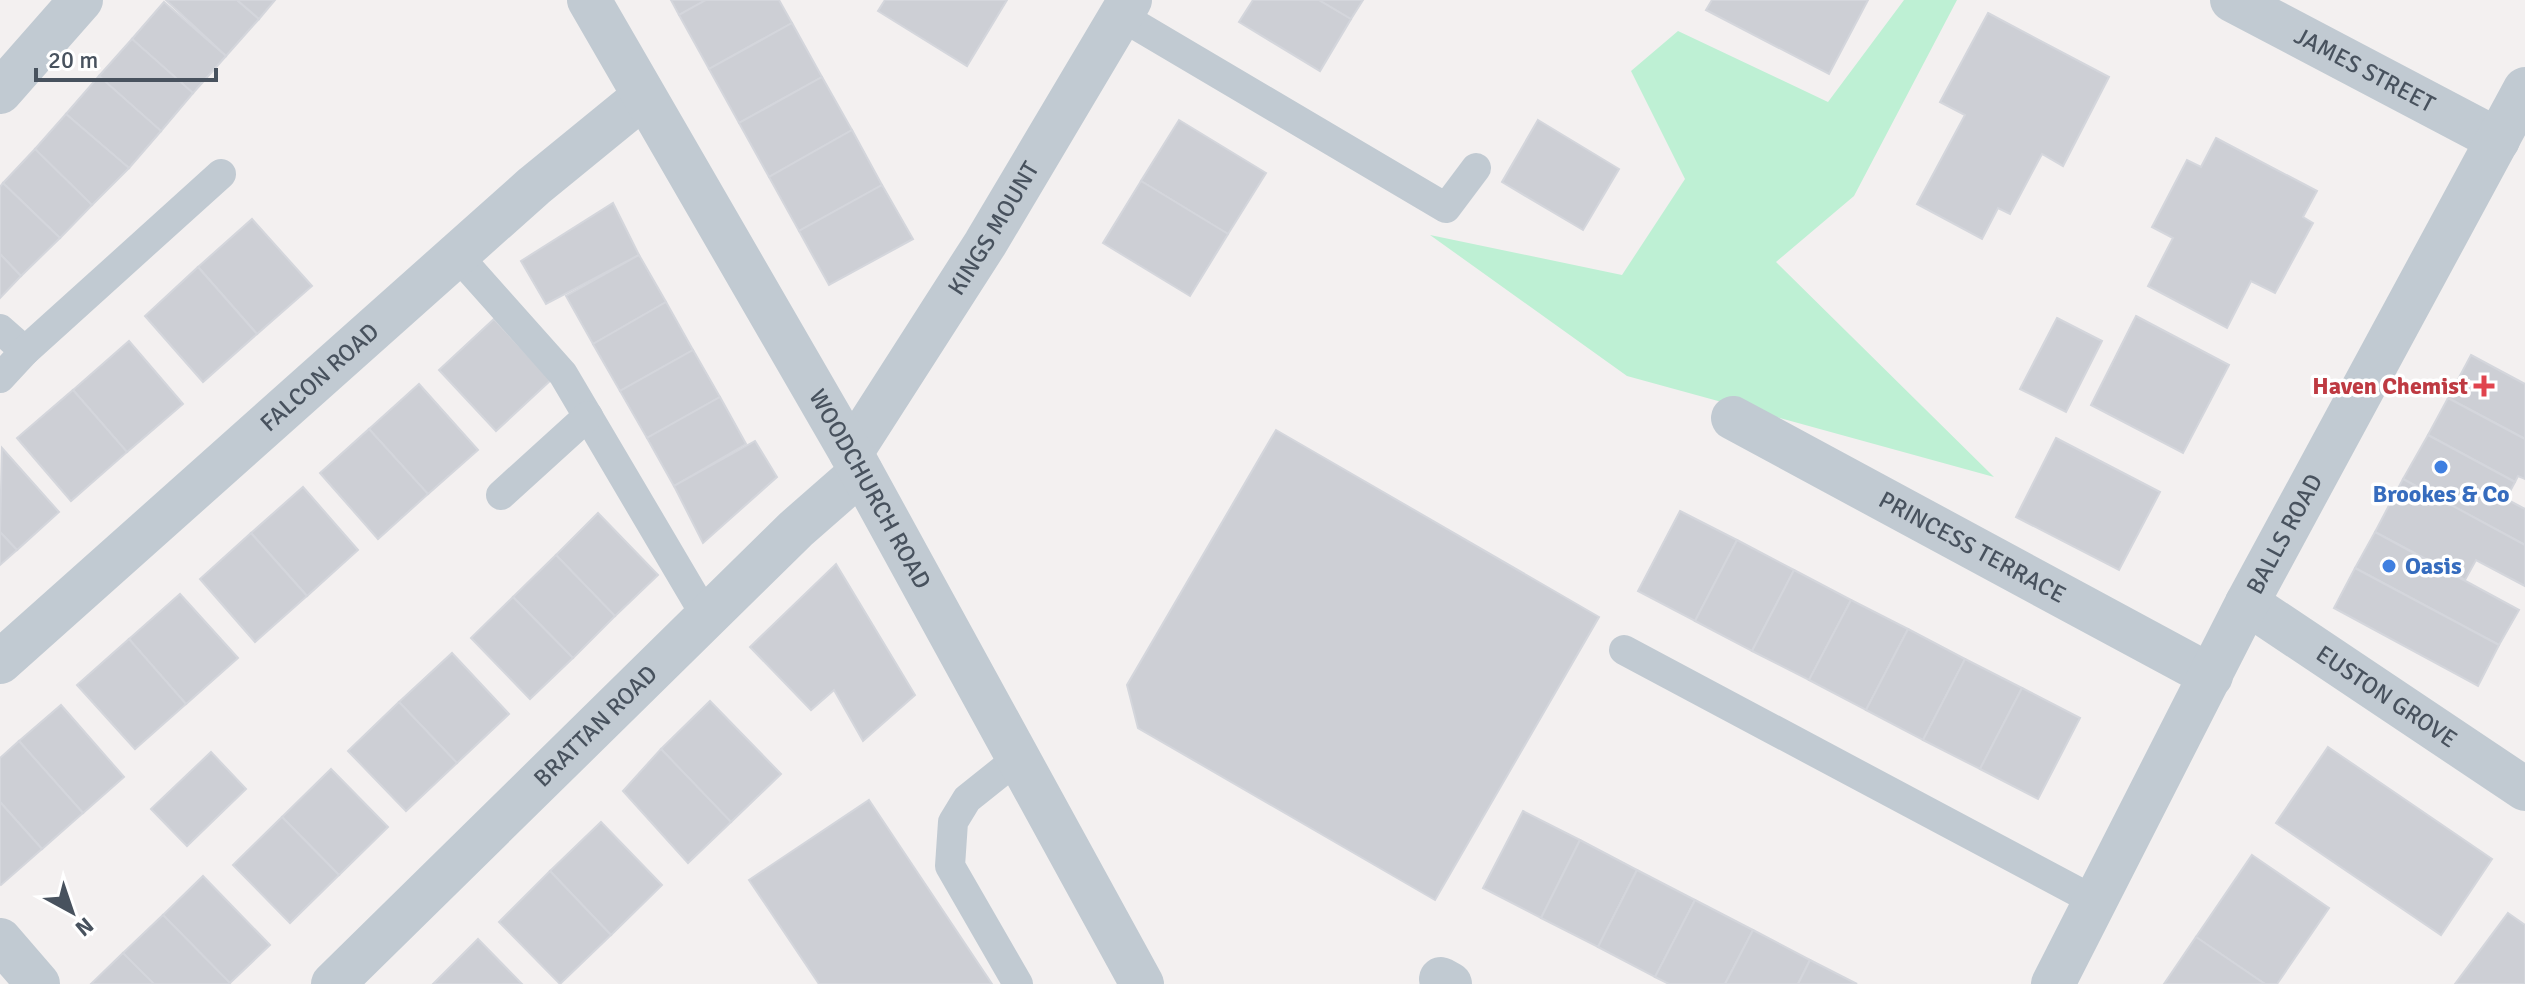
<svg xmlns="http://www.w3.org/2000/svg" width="2525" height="984" font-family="Signika,sans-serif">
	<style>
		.green { fill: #bef0d4 }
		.building { fill: #cdcfd5; stroke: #d4d6dc; stroke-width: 2 }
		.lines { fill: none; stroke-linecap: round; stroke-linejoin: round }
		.service { stroke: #c1cad2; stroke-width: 30 }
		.minor { stroke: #c1cad2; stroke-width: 44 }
		.tertiary { stroke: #c1cad2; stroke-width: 44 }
		.health-dot { fill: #e0444e; stroke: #fff; stroke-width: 3 }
		.shop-dot { fill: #3f7fe0; stroke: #fff; stroke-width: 3 }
		.labels { text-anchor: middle; stroke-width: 7; stroke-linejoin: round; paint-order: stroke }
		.street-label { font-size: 24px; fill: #48525e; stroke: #fff }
		.health-label { font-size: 24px; font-weight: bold; fill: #be3a42; stroke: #fff; text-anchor: end }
		.shop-label { font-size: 24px; font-weight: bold; fill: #366cbe; stroke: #fff }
	</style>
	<rect width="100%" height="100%" fill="#f3f0f0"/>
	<path class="green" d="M1904 0H1957L1854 196 1776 262 1994 477 1627 376 1430 235 1622 275 1685 179 1631 71 1678 31 1828 102Z"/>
	<g class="building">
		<path d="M166 0H237L259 19 226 56Z"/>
		<path d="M237 0H275L259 19Z"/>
		<path d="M671 0H706L679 15Z"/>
		<path d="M706 0H779L792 23 709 69 679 15Z"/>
		<path d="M885 0H1007L967 66 878 11Z"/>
		<path d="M1253 0H1319L1351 19 1320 71 1239 22Z"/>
		<path d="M1319 0H1363L1351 19Z"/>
		<path d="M1712 0H1868L1829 74 1706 10Z"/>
		<path d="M164 2 226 56 193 93 132 39Z"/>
		<path d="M1988 13 2109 77 2063 166 2042 154 2010 214 1998 208 1982 239 1917 204 1965 115 1940 102Z"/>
		<path d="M792 23 822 77 739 123 709 69Z"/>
		<path d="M132 39 193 93 161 131 99 76Z"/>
		<path d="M99 76 161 131 129 168 66 114Z"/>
		<path d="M822 77 852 130 769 177 739 123Z"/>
		<path d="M66 114 129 168 92 205 35 149Z"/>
		<path d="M1179 120 1266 173 1228 234 1141 181Z"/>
		<path d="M1538 120 1619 169 1583 230 1502 182Z"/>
		<path d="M852 130 882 185 799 231 769 177Z"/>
		<path d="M2216 138 2317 191 2303 217 2313 223 2275 293 2251 281 2227 328 2148 286 2173 238 2152 227 2187 160 2201 167Z"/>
		<path d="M35 149 92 205 60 238 3 183Z"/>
		<path d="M1141 181 1228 234 1190 296 1103 243Z"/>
		<path d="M3 183 60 238 21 276 0 254V187Z"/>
		<path d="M882 185 913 239 829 285 799 231Z"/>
		<path d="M613 203 639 255 546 304 521 261Z"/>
		<path d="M252 219 312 286 257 334 198 267Z"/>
		<path d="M0 254 21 276 0 298Z"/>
		<path d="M639 255 666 302 593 344 566 296Z"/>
		<path d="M198 267 257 334 203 382 145 316Z"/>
		<path d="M666 302 693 350 620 391 593 344Z"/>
		<path d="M2136 316 2229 365 2183 453 2091 405Z"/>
		<path d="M2057 318 2102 341 2066 412 2020 389Z"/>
		<path d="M494 319 551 380 496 431 439 370Z"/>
		<path d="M129 341 183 404 127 452 73 390Z"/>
		<path d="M693 350 720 397 647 438 620 391Z"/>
		<path d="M2471 355 2525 384V439L2448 398Z"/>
		<path d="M419 384 478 450 428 494 369 429Z"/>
		<path d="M73 390 127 452 71 501 17 438Z"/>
		<path d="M720 397 746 444 674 486 647 438Z"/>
		<path d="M2448 398 2525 439V479L2518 476 2515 482 2428 435Z"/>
		<path d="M369 429 428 494 378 539 320 473Z"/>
		<path d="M1276 430 1599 617 1435 900 1138 728 1127 685Z"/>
		<path d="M2428 435 2515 482 2506 499 2525 509V545L2403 479Z"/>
		<path d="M2056 438 2160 492 2119 570 2016 517Z"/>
		<path d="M755 441 777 477 703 543 674 486Z"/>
		<path d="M2 448 59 512 17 550 0 532Z"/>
		<path d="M2403 479 2525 545V586L2476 560 2465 580 2375 532Z"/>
		<path d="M303 487 358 550 307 596 251 533Z"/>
		<path d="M1680 511 1737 540 1695 621 1638 591Z"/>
		<path d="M598 513 658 575 615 616 556 555Z"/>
		<path d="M0 532 17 550 0 565Z"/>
		<path d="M2375 532 2519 610 2499 645 2355 568Z"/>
		<path d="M251 533 307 596 255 642 200 579Z"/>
		<path d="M1737 540 1794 570 1752 651 1695 621Z"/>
		<path d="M556 555 615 616 573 658 513 597Z"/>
		<path d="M836 564 915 695 863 741 834 690 811 710 750 647Z"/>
		<path d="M2355 568 2499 645 2478 686 2334 608Z"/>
		<path d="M1794 570 1851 600 1809 680 1752 651Z"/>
		<path d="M180 594 238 658 186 704 129 639Z"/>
		<path d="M513 597 573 658 530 699 471 638Z"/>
		<path d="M1851 600 1908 629 1866 710 1809 680Z"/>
		<path d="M1908 629 1965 659 1923 740 1866 710Z"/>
		<path d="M129 639 186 704 135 749 77 685Z"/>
		<path d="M452 653 509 714 457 763 399 702Z"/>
		<path d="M1965 659 2022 688 1980 769 1923 740Z"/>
		<path d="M2022 688 2080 718 2038 799 1980 769Z"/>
		<path d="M710 701 781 774 731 822 661 749Z"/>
		<path d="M399 702 457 763 406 811 348 751Z"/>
		<path d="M61 705 124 777 83 813 19 741Z"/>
		<path d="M19 741 83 813 42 849 0 802V758Z"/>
		<path d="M2328 747 2492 859 2441 935 2276 823Z"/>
		<path d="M661 749 731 822 688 863 623 791Z"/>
		<path d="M211 752 246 789 187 846 151 809Z"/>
		<path d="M331 769 388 827 339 875 282 817Z"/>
		<path d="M869 800 992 984H819L749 880Z"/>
		<path d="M0 802 42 849 1 885 0 884Z"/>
		<path d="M1523 811 1580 840 1541 918 1483 888Z"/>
		<path d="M282 817 339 875 290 923 233 865Z"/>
		<path d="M601 822 662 885 611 935 550 871Z"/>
		<path d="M1580 840 1637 870 1598 947 1541 918Z"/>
		<path d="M2252 855 2329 908 2277 984H2265L2196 937Z"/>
		<path d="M1637 870 1695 900 1655 977 1598 947Z"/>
		<path d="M550 871 611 935 560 984 499 922Z"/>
		<path d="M203 876 270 945 230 983 163 915Z"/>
		<path d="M1695 900 1753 930 1725 984H1669L1655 977Z"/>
		<path d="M2508 913 2525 925V984H2455Z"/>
		<path d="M163 915 230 983 229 984H154L123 953Z"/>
		<path d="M1753 930 1810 960 1798 984H1725Z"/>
		<path d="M2196 937 2265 984H2164Z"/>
		<path d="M478 939 522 984H433Z"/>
		<path d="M123 953 154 984H91Z"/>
		<path d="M1810 960 1857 984H1798Z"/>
	</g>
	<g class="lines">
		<g class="service">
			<path d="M1121 16 1446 208 1476 168"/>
			<path d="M457 255 563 374 707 618"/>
			<path d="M0 329 25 351"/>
			<path d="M0 378 25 351 221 174"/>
			<path d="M501 495 588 416"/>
			<path d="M1624 650 2093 900"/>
			<path d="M1017 759 967 799 953 822 950 866 1018 984"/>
		</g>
		<g class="minor">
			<path id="s1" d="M2232 0 2498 140"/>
			<path d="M0 92 81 0"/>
			<path id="s2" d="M1733 418 2211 676"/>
			<path id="s3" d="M851 453 985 244 1130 0"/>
			<path id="s4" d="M2247 603 2525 789"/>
			<path id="s5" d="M0 662 534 186 643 97"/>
			<path d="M0 940 38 984"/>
			<path d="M1441 979 1450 984"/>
			<path id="s6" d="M333 984 796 529 861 472"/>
		</g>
		<g class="tertiary">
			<path id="s7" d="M589 0 851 453 1142 984"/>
			<path id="s8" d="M2053 984 2247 603 2525 89"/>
		</g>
	</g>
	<path class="health-dot" d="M2480 374h8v8h8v8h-8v8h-8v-8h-8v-8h8z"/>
	<g class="shop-dot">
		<circle cx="2441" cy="467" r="8"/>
		<circle cx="2389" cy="566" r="8"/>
	</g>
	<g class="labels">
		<g class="street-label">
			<text dy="8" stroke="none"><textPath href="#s1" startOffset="150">JAMES STREET</textPath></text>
			<text dy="8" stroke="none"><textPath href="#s3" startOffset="266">KINGS MOUNT</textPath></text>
			<text dy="8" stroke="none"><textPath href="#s5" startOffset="428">FALCON ROAD</textPath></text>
			<text dy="8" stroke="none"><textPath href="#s7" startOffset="564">WOODCHURCH ROAD</textPath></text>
			<text dy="8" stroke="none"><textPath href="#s8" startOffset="506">BALLS ROAD</textPath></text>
			<text dy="8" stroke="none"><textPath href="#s2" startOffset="272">PRINCESS TERRACE</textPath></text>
			<text dy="8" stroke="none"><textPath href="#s4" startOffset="168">EUSTON GROVE</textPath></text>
			<text dy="8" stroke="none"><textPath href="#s6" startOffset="368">BRATTAN ROAD</textPath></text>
		</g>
		<g class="health-label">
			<text x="2468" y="394">Haven Chemist</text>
		</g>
		<g class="shop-label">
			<text x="2441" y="502">Brookes &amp; Co</text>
			<text x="2405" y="574" text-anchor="start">Oasis</text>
		</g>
	</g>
	<g transform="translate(72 912) rotate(140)" stroke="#ffffff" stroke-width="6" paint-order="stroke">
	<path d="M0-6L14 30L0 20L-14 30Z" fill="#48525e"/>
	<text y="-12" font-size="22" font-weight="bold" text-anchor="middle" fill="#48525e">N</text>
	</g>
	<path d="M36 68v12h180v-12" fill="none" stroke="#48525e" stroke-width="4"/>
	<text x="48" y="68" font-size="24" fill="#48525e" stroke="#ffffff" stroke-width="6" paint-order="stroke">20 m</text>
</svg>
